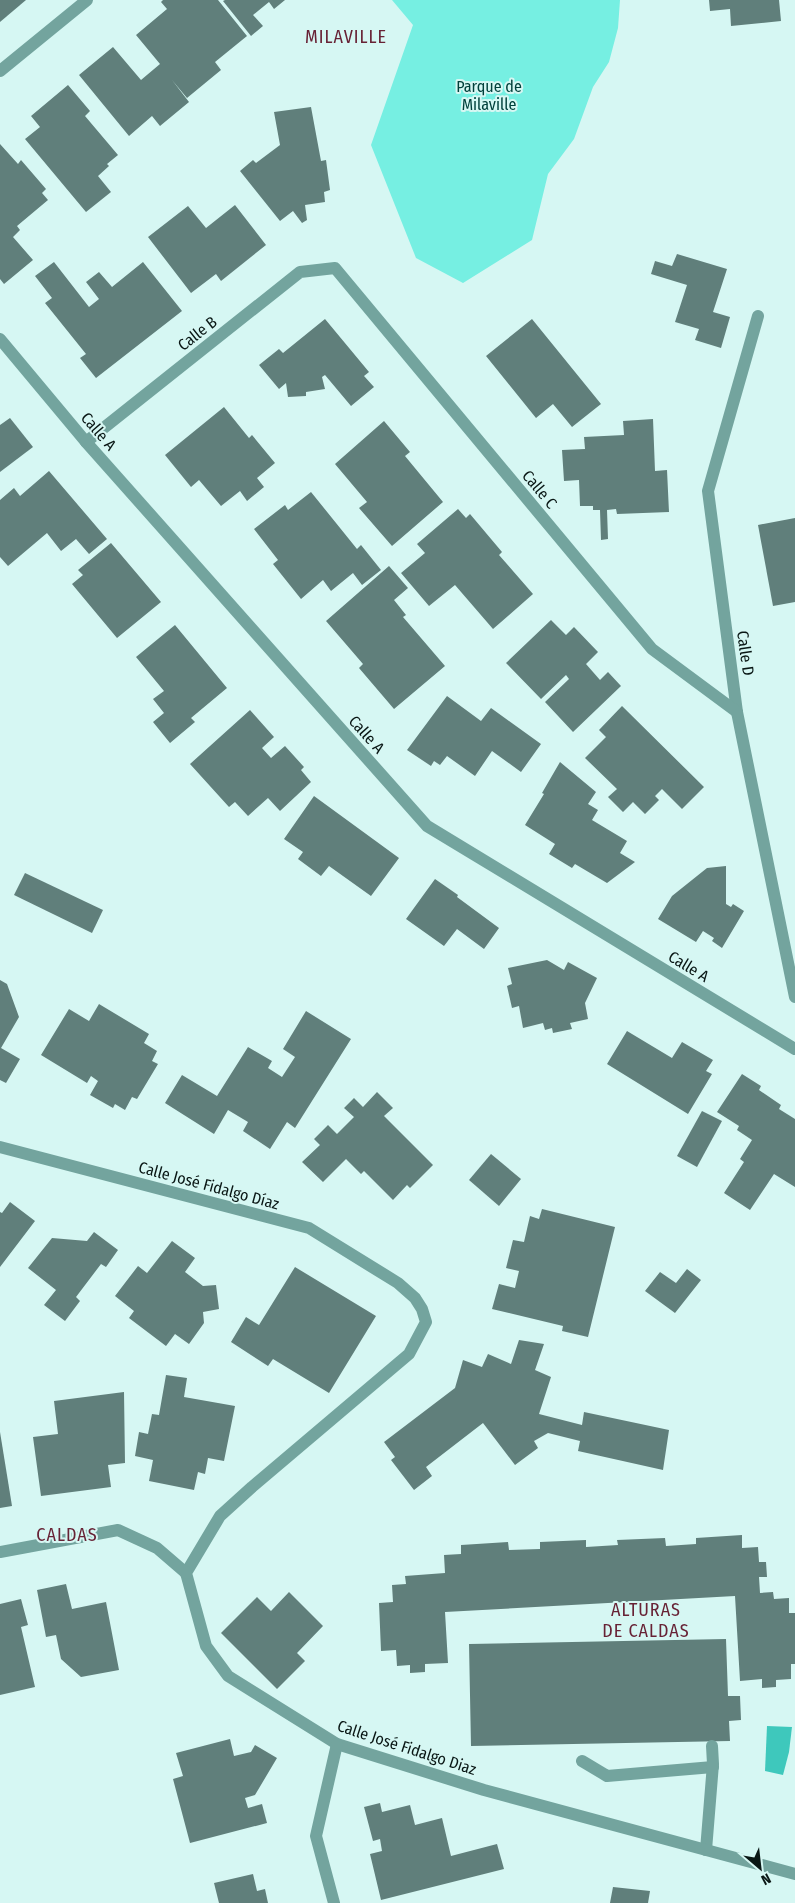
<svg xmlns="http://www.w3.org/2000/svg" width="795" height="1903" font-family="'Fira Sans Condensed',sans-serif">
	<style>
		.green { fill: #76efe2 }
		.water { fill: #3ec8bc }
		.building { fill: #607f7b }
		.lines { fill: none; stroke-linecap: round; stroke-linejoin: round }
		.lane { stroke: #73a49e; stroke-width: 12 }
		.street { stroke: #73a49e; stroke-width: 12 }
		.labels { text-anchor: middle; stroke-width: 4; stroke-linejoin: round; paint-order: stroke }
		.park-label { font-size: 16px; fill: #00403b; stroke: #d6f7f3 }
		.street-label { font-size: 16px; fill: #091614; stroke: #d6f7f3 }
		.neighbourhood-label { font-size: 18px; letter-spacing: 1px; fill: #672235; stroke: #d6f7f3 }
	</style>
	<rect width="100%" height="100%" fill="#d6f7f3"/>
	<path class="green" d="M392 0H620L618 28 609 62 593 87 574 139 548 174 532 240 463 283 416 258 371 145 413 25Z"/>
	<path class="water" d="M767 1726 792 1727 789 1752 783 1775 765 1771Z"/>
	<g class="building">
		<path d="M0 0H26L0 22Z"/>
		<path d="M163 0H218L247 36 215 62 221 70 187 98 172 80 189 102 160 126 152 116 129 136 79 75 113 47 141 80 160 64 136 35 167 9 161 2Z"/>
		<path d="M225 0H285L274 9 269 2 253 15 263 26 251 36 223 1Z"/>
		<path d="M709 0H779L781 21 731 26 730 9 710 11Z"/>
		<path d="M68 85 90 111 85 116 118 155 107 164 109 166 98 176 111 192 86 212 25 139 40 127 31 116Z"/>
		<path d="M311 107 321 161 326 160 330 190 324 192 325 202 305 205 307 220 302 223 293 211 280 221 240 171 253 160 256 163 280 145 274 112Z"/>
		<path d="M0 144 18 164 21 160 46 189 42 193 48 200 17 226 20 230 13 237 33 260 4 284 0 279Z"/>
		<path d="M235 205 266 245 221 281 216 274 191 293 148 237 188 206 206 228Z"/>
		<path d="M677 254 727 269 713 312 730 317 721 348 695 340 699 329 675 322 687 285 651 274 655 261 672 266Z"/>
		<path d="M54 262 89 307 99 299 86 282 99 272 112 287 143 262 182 311 96 378 80 358 86 354 45 303 52 298 35 276Z"/>
		<path d="M325 319 369 372 364 376 374 387 351 406 325 375 322 377 325 389 306 392V396L288 397 286 383 279 389 259 365 279 349 283 353Z"/>
		<path d="M532 319 601 404 572 427 553 404 536 418 486 356Z"/>
		<path d="M224 407 249 438 252 435 275 463 257 478 264 487 247 501 240 491 221 506 199 480 191 487 165 455Z"/>
		<path d="M10 418 33 447 0 472V425Z"/>
		<path d="M653 419 655 471 667 470 669 512 617 514 616 509 607 510 608 539 601 540 600 510H593V506H580L579 480 564 481 562 450 585 449 584 437 624 435 623 421Z"/>
		<path d="M384 421 410 452 405 456 443 502 392 546 359 508 367 502 335 464Z"/>
		<path d="M49 471 107 539 89 554 76 539 61 551 47 533 8 566 0 557V500L14 488 20 496Z"/>
		<path d="M311 492 357 549 361 545 381 570 362 585 353 573 331 591 323 580 301 599 273 564 278 560 254 529 285 505 288 510Z"/>
		<path d="M458 509 466 518 470 514 502 552 499 555 533 594 493 629 455 585 429 606 401 573 425 553 417 544Z"/>
		<path d="M795 518V602L773 606 758 525Z"/>
		<path d="M111 543 161 602 117 638 72 584 83 575 78 570Z"/>
		<path d="M389 566 408 588 394 600 406 615 403 617 445 666 394 709 359 668 363 664 326 621Z"/>
		<path d="M551 620 566 635 574 627 598 652 586 664 600 680 608 672 621 686 573 732 545 702 569 679 566 675 541 699 506 663Z"/>
		<path d="M175 625 227 688 191 718 195 722 170 743 153 722 164 713 153 699 164 691 136 657Z"/>
		<path d="M447 696 481 721 491 708 541 744 521 772 492 751 475 776 447 756 440 765 434 761 431 766 407 750Z"/>
		<path d="M622 706 704 787 682 809 662 789 655 796 659 800 645 814 633 802 623 812 608 797 617 789 585 758 606 737 599 730Z"/>
		<path d="M250 710 274 737 262 748 271 758 285 746 304 767 301 770 311 782 280 811 268 798 248 816 235 802 229 807 190 764Z"/>
		<path d="M560 762 596 792 588 804 598 810 592 820 627 841 620 853 635 862 607 883 575 864 572 868 549 854 555 844 525 825 544 794 542 793Z"/>
		<path d="M314 796 399 858 371 896 329 866 321 876 298 859 303 852 284 839Z"/>
		<path d="M726 866V904L731 907 733 904 744 911 722 948 712 941 714 938 703 931 696 942 658 919 672 896 707 868Z"/>
		<path d="M25 873 103 910 92 933 14 895Z"/>
		<path d="M435 879 458 895 457 897 499 928 484 949 457 929 444 946 406 919Z"/>
		<path d="M547 960 564 970 568 962 597 978 585 1003 588 1019 570 1023 572 1029 553 1033 552 1028 545 1030 543 1023 523 1028 519 1006 512 1008 507 986 512 984 508 968Z"/>
		<path d="M0 980 7 984 19 1017 1 1048 20 1059 6 1083 0 1080Z"/>
		<path d="M99 1004 149 1034 144 1043 157 1051 152 1061 158 1064 137 1099 132 1097 125 1110 115 1104 113 1108 90 1095 98 1081 91 1076 87 1083 41 1055 69 1009 89 1021Z"/>
		<path d="M306 1011 351 1039 295 1128 287 1122 270 1149 243 1131 248 1122 228 1110 214 1134 165 1103 182 1075 217 1096 248 1047 272 1061 268 1068 282 1077 295 1057 283 1049Z"/>
		<path d="M627 1031 672 1058 682 1042 713 1060 706 1071 712 1074 688 1114 607 1064Z"/>
		<path d="M742 1074 761 1086 759 1090 781 1105 779 1109 795 1119V1187L774 1174 750 1210 724 1193 744 1162 740 1159 752 1140 737 1130 739 1126 717 1112Z"/>
		<path d="M377 1092 393 1108 384 1116 433 1165 410 1188 407 1185 393 1200 364 1171 361 1174 346 1159 323 1182 302 1162 320 1145 314 1139 328 1125 337 1134 354 1117 344 1108 354 1098 363 1107Z"/>
		<path d="M702 1111 722 1121 697 1167 677 1156Z"/>
		<path d="M491 1154 521 1179 499 1206 469 1180Z"/>
		<path d="M10 1202 35 1221 0 1267V1212L2 1213Z"/>
		<path d="M542 1209 615 1227 588 1337 562 1331 563 1326 492 1309 499 1284 515 1288 519 1271 506 1268 513 1240 524 1242 530 1216 539 1219Z"/>
		<path d="M94 1232 118 1250 106 1267 101 1264 76 1297 80 1301 65 1321 44 1305 56 1290 28 1268 52 1238 87 1241Z"/>
		<path d="M172 1241 195 1258 185 1272 203 1286 216 1285 219 1309 203 1312 204 1323 189 1344 175 1334 166 1346 129 1318 134 1311 115 1296 138 1266 147 1273Z"/>
		<path d="M295 1267 376 1316 329 1393 273 1359 268 1366 231 1342 246 1317 259 1325Z"/>
		<path d="M687 1269 701 1280 675 1313 645 1291 660 1272 676 1283Z"/>
		<path d="M519 1340 544 1344 535 1370 551 1377 539 1414 582 1425 584 1412 669 1430 663 1470 578 1451 580 1441 548 1433 534 1441 538 1448 515 1465 483 1423 426 1467 432 1476 414 1490 391 1460 395 1457 384 1442 455 1388 463 1360 482 1367 488 1354 511 1364Z"/>
		<path d="M166 1375 187 1378 184 1397 235 1406 224 1461 208 1458 205 1474 198 1472 194 1490 149 1481 153 1460 135 1456 139 1432 148 1434 152 1414 159 1415Z"/>
		<path d="M124 1392 125 1463 108 1465 111 1487 41 1496 33 1437 58 1434 54 1401Z"/>
		<path d="M0 1432 12 1506 0 1508Z"/>
		<path d="M742 1535V1548L758 1547 759 1562H766L767 1577H759L760 1593 773 1592 774 1599 789 1598V1613H795V1664H791V1679L776 1680V1687L762 1688V1679L740 1681 735 1596 445 1612 448 1663 425 1664V1672L410 1673V1665L397 1666 396 1650 381 1651 379 1603 393 1602 392 1585 406 1584 405 1576 445 1573 444 1555 461 1554V1545L508 1542 509 1550 540 1549V1542L586 1540V1547L618 1545 617 1540 665 1538 666 1546 696 1544V1538Z"/>
		<path d="M66 1584 72 1609 106 1602 119 1670 81 1677 61 1659 56 1635 46 1637 37 1590Z"/>
		<path d="M289 1592 323 1626 297 1653 305 1661 277 1689 221 1633 257 1597 271 1611Z"/>
		<path d="M21 1599 28 1625 21 1627 35 1687 0 1695V1604Z"/>
		<path d="M726 1639 728 1696H740L741 1720 729 1721 730 1741 471 1746 469 1644Z"/>
		<path d="M230 1739 234 1756 251 1752 255 1745 277 1758 255 1795 245 1798 248 1808 262 1804 267 1823 190 1843 173 1779 183 1776 176 1753Z"/>
		<path d="M380 1803 382 1812 410 1805 415 1825 442 1818 451 1856 497 1844 504 1869 381 1900 370 1854 382 1851 380 1839 373 1841 364 1807Z"/>
		<path d="M253 1874 257 1891 265 1889 268 1903H219L214 1883Z"/>
		<path d="M613 1887 650 1891 648 1903H610Z"/>
	</g>
	<g class="lines">
		<g class="lane">
			<path d="M582 1761 607 1776 713 1767"/>
			<path d="M706 1850 713 1764 712 1746"/>
		</g>
		<g class="street">
			<path d="M0 71 87 0"/>
			<path d="M758 316 708 491 737 712 795 997"/>
			<path d="M0 339 86 442 427 826 795 1049"/>
			<path d="M86 442 300 272 335 268 652 649 737 712"/>
			<path d="M0 1147 309 1228 398 1283 415 1298 422 1309 426 1322 409 1354 252 1487 220 1516 186 1573 206 1646 228 1676 337 1744 484 1790 795 1874"/>
			<path d="M0 1552 118 1530 157 1548 186 1573"/>
			<path d="M334 1903 316 1836 337 1744"/>
		</g>
	</g>
	<g class="labels">
		<g class="park-label">
			<text x="489" y="92">Parque de<tspan x="489" dy="18">Milaville</tspan></text>
		</g>
		<g class="street-label">
			<text transform="translate(197 333) rotate(-38)" y="6">Calle B</text>
			<text transform="translate(99 431) rotate(49)" y="6">Calle A</text>
			<text transform="translate(540 489) rotate(50)" y="6">Calle C</text>
			<text transform="translate(746 653) rotate(82)" y="6">Calle D</text>
			<text transform="translate(367 734) rotate(48)" y="6">Calle A</text>
			<text transform="translate(689 966) rotate(31)" y="6">Calle A</text>
			<text transform="translate(209 1185) rotate(15)" y="6">Calle José Fidalgo Díaz</text>
			<text transform="translate(407 1747) rotate(18)" y="6">Calle José Fidalgo Diaz</text>
		</g>
		<g class="neighbourhood-label">
			<text x="346" y="43">MILAVILLE</text>
			<text x="67" y="1541">CALDAS</text>
			<text x="646" y="1616">ALTURAS<tspan x="646" dy="21">DE CALDAS</tspan></text>
		</g>
	</g>
	<g transform="translate(760 1868) rotate(152)" stroke="#d6f7f3" stroke-width="4" paint-order="stroke">
	<path d="M0-4L9 19L0 12L-9 19Z" fill="#091614"/>
	<text y="-8" font-size="14" font-weight="bold" text-anchor="middle" fill="#091614">N</text>
	</g>
</svg>
